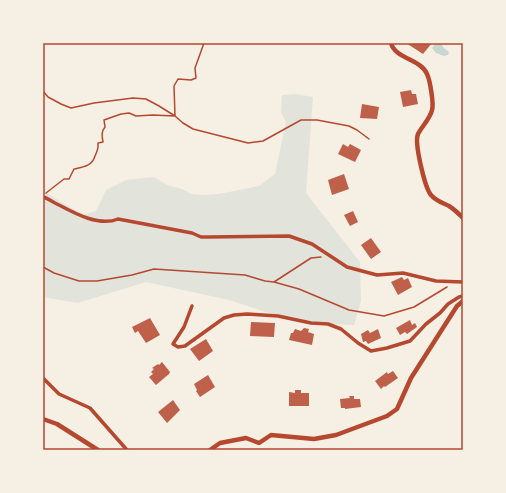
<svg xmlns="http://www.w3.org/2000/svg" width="506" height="493" viewBox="0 0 506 493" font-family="Figtree,sans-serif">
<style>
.green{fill:#e2e4dc}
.water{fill:#c9d6d2}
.building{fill:#bf614a}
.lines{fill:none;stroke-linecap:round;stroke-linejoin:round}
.path{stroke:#b5482f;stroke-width:1.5}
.minor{stroke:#b5482f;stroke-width:3.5}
.tertiary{stroke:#b5482f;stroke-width:4.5}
.neatline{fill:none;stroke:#b5482f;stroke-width:1.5}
</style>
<rect width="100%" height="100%" fill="#f6efe4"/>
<path class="green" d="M296 94 313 97 306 193 360 262 361 301 354 325 311 323 278 316 229 300 146 282 78 303 43 297V191L83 215 96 211 106 190 126 180 154 177 167 185 182 189 191 194 205 195 219 194 259 186 275 174 286 122 281 112 282 95Z"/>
<path class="water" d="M436 43 441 44 444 48 449 52 448 55 444 56 436 53 432 48Z"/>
<path class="building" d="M406 43H432L423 54Z
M411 90 412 94H416L418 104 403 107 400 92Z
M362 104 379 107 377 119 360 118Z
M343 144 348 147 350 144 361 150 355 162 338 154Z
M344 174 349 189 332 195 328 180Z
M353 211 358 222 350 226 344 215Z
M371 238 381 252 371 259 361 245Z
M402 277 404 280 408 278 412 287 398 295 391 282Z
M150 318 160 335 146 343 138 331 135 333 132 327Z
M410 320 412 325 415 323 417 327 407 334 405 332 400 335 396 328Z
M251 322 275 323 274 337 250 336Z
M304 328 309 329 308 332 314 334 312 345 289 340 291 333H293L295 329 301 331Z
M378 329 381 338 368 344 366 341 363 342 361 334 368 330 370 333Z
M206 339 213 351 199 361 190 349Z
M162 362 170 372 169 374 156 385 155 384 149 377 153 374 151 372 154 369 152 368 158 364 159 365Z
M393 371 398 378 385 387 384 386 381 389 375 381 387 372 388 374Z
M208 375 215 387 200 397 196 391 197 390 194 384Z
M295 390H301V393H309V406H289V392L295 393Z
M349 396H354V399H360L361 407 345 409V408H341L340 399 350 398Z
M173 400 180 410 167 423 158 412Z"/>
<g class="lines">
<path class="path" d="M43 91 48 97 61 104 71 108 94 103 133 98 146 99 159 106 175 116 183 123 193 129 248 143 263 141 301 120H317L349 126 357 130 369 139
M175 116 174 86 178 79 191 80 196 78 195 68 204 43
M46 193 64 179H69L74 169C84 167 92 166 95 156 97 151 99 149 98 143L103 142C102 136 101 132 105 127L104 120 121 114 129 113 136 116 153 115 175 116
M43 267 54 273 79 281H97L132 275 154 269 245 275 265 281 274 282 299 289 349 310 384 316 414 307 447 287
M274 282 311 258 321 257"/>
<path class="minor" d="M43 197C48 198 52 202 57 204 74 213 99 227 118 219L192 233 201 237H209L289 236 312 244 347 267 377 275 403 273 436 281 463 282
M192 306 184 327 173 344 178 347 185 346 224 318 234 315 247 314 278 316 311 323 328 324 341 329 358 343 371 351 387 348 410 341 426 324 440 313 448 304 459 297 463 296
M43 378 59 394 90 408 127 450"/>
<path class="tertiary" d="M391 43C395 59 421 59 427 74 430 80 434 104 432 110 430 119 422 126 418 134 414 143 425 188 431 195 436 201 443 203 449 206 454 209 459 214 463 218
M43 419 57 424 98 450
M210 450 220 443 246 438 259 443 271 435 314 439 336 435 387 416 397 409 411 378 457 306 463 301"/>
</g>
<rect width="506" height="493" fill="none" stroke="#f6efe4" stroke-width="88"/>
<rect x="44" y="44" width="418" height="405" class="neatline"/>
</svg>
